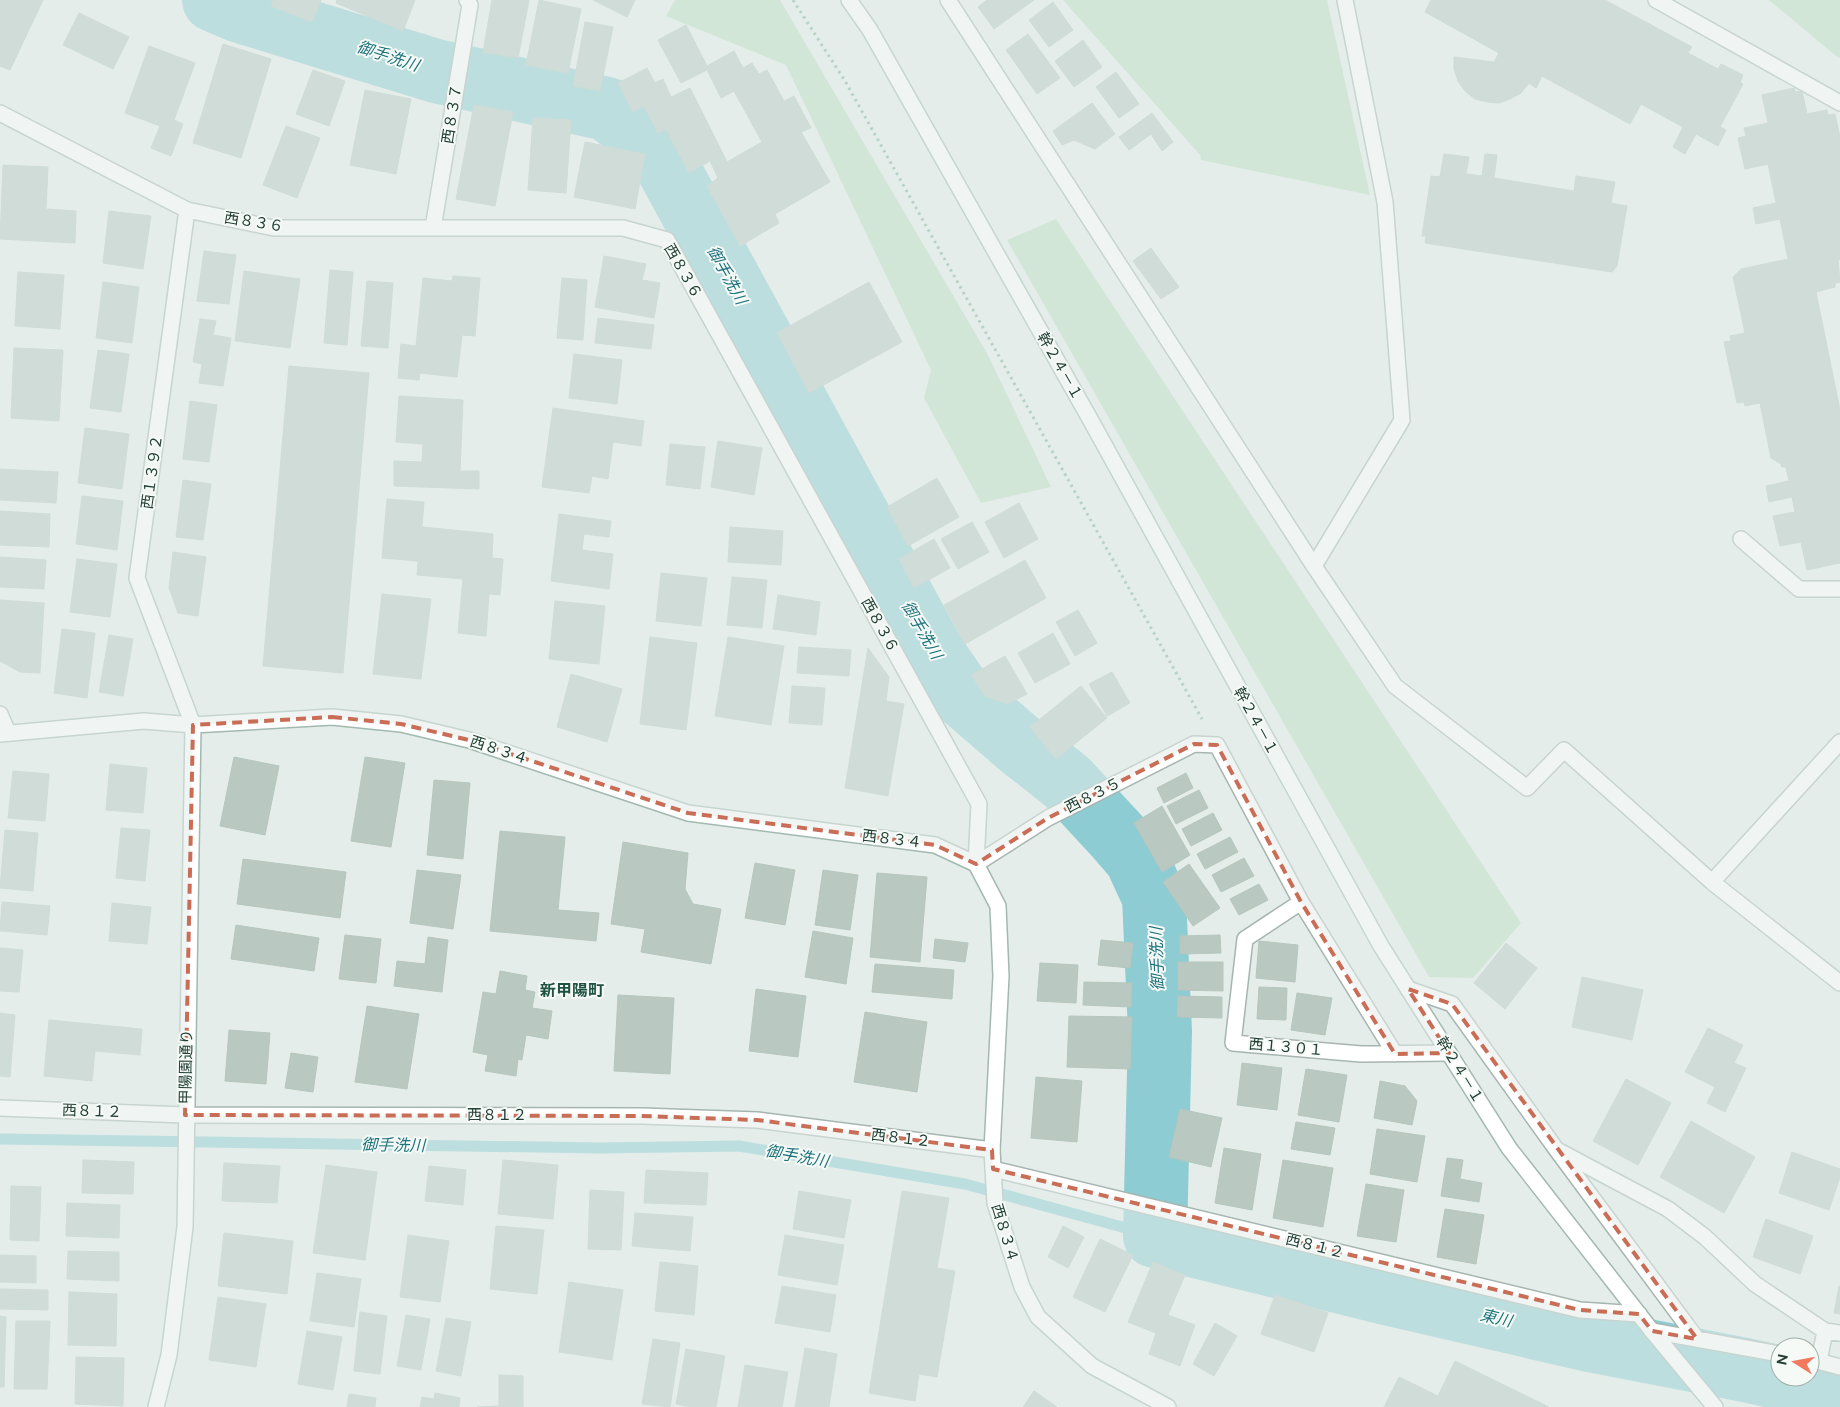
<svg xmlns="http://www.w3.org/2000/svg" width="1840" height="1407" viewBox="0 0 1840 1407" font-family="Figtree,'Noto Sans JP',sans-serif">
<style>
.green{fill:#bddec4}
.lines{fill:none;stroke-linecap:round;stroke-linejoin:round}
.stream{stroke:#8cccd2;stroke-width:11}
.river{stroke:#8cccd2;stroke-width:64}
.building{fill:#b9c8c1;stroke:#b6c7bf}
.lane-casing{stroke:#a6b5b0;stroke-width:18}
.street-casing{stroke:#a6b5b0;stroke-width:18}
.secondary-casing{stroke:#a2b9b0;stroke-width:18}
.path{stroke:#84b1a0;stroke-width:3;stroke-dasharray:2.5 4;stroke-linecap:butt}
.lane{stroke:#fff;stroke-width:15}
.street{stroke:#fff;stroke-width:15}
.secondary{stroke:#fff;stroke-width:15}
.marked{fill:none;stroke:#c96d56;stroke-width:4;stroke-dasharray:10 6;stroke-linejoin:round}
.labels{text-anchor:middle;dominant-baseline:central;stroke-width:4;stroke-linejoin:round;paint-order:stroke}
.street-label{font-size:15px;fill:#233f36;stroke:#f5faf7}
.water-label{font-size:16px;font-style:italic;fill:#1d727c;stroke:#f5faf7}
.neighbourhood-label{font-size:16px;font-weight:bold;fill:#1f5242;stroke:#f5faf7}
</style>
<rect width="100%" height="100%" fill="#e4ede9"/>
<path class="green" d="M675 0H780L988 355 1051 487 981 503 924 398 931 370 786 65 666 16Z
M1063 0H1327L1370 195 1201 160 1200 155Z
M1769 0H1840V58L1835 55Z
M1056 219 1521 923 1473 978 1429 977 1007 240Z"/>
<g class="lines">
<path class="stream" d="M0 1139 600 1148 739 1146 965 1184 1155 1236"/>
<path class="river" d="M214 0 240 11 436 71 607 109 656 146 933 653 961 694 1020 745 1067 782 1117 836 1136 858 1154 897 1160 1032 1155 1236 1390 1294 1590 1340 1745 1370 1840 1391"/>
</g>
<path class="building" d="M0 0H43L10 70 0 66Z
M273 0H321L312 22 271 6Z
M337 0H415L403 31 336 3Z
M492 0H529L518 58 483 52Z
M539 0 581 9 568 73 526 65Z
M593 0H635L627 17Z
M987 0H1034L994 29 978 7Z
M1431 0H1605L1692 47 1688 53 1718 69 1721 64 1743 75 1740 82 1743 84 1720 127 1726 130 1718 146 1696 134 1685 154 1673 147 1683 127 1641 104 1630 124 1542 76 1536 88 1529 83 1521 93 1510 99 1499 103 1487 102 1475 99 1465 91 1458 81 1454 69V57L1494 62 1499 53 1425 12Z
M1053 2 1073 30 1049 47 1029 20Z
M79 13 129 37 113 69 63 45Z
M585 22 613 27 600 91 573 86Z
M686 25 707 66 734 51 743 68 752 63 759 74 767 70 784 101 794 96 811 128 801 132 830 182 775 214 779 223 740 246 707 186 718 178 710 161 689 173 666 129 658 133 644 106 633 112 618 83 647 68 655 83 663 79 671 97 690 88 727 162 762 142 734 91 721 98 707 70 681 83 658 40Z
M1028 34 1060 78 1037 94 1006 50Z
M1083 40 1102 67 1074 87 1055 61Z
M223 44 271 59 241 158 193 143Z
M149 46 195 63 174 120 183 124 171 156 151 148 160 126 125 113Z
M313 70 345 81 329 126 296 114Z
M1116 72 1139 104 1119 118 1096 87Z
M1794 88 1795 92 1802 91 1807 114 1827 110 1828 115 1835 114 1840 137V259L1838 260 1840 282 1835 283V287L1816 292 1840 410V563L1807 570 1801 542 1780 546 1773 516 1795 512 1792 497 1769 502 1766 486 1789 481 1786 467H1782L1781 464 1771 458 1760 403 1745 406 1744 402 1737 403 1724 342 1731 341 1730 336 1745 333 1733 277 1741 269 1788 259 1780 219 1756 224 1753 208 1776 203 1768 164 1745 169 1738 138 1746 136 1744 128 1768 123 1762 95Z
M365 90 411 99 396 174 350 165Z
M1092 103 1115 134 1095 149 1074 140 1062 145 1053 131Z
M474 105 513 112 495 206 456 199Z
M1152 113 1173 142 1162 151 1151 134 1129 150 1119 137Z
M533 118 571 120 566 193 528 190Z
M286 126 320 138 297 198 263 185Z
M585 142 645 154 635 209 574 197Z
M1444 154 1469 157 1466 174 1482 176 1485 154 1497 155 1494 178 1574 191 1576 176 1615 182 1611 203 1627 206 1617 266 1612 272 1425 243 1426 236H1422L1431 176 1440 177Z
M3 165 48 167 46 209 76 211 75 243 0 239Z
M109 211 151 216 143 269 103 263Z
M1151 248 1179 287 1161 299 1133 261Z
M204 251 236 255 229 304 197 301Z
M604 256 646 264 642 280 660 283 654 318 595 307Z
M330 270 353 272 347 345 324 343Z
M244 271 300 279 290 348 235 341Z
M18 272 64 275 60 329 15 326Z
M453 276 480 278 475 336 462 335 457 377 420 373 419 380 398 378 401 344 416 346 423 278 452 281Z
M562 278 587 280 583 340 557 338Z
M367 281 393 283 388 348 361 346Z
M103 282 139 287 132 343 96 338Z
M869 282 902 342 809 393 777 333Z
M598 318 654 325 651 349 595 343Z
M200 319 216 321 213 335 231 338 223 386 199 383 202 364 193 362Z
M14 348 63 350 59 421 11 418Z
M98 350 129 354 121 412 90 408Z
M574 354 622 360 617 404 569 398Z
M289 366 369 373 343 673 263 666Z
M399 396 463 400 460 471H479V489L394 486V461L422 462 423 444 396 442Z
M190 401 217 405 209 462 183 459Z
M553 408 644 421 641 446 613 442 608 479 592 476 589 493 542 487Z
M85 428 129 434 122 489 78 483Z
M718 441 762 448 754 495 711 487Z
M670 444 705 447 700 489 666 485Z
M0 469 58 472 56 503 0 500Z
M937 478 959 517 908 546 887 507Z
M183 480 211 484 203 540 176 537Z
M82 496 123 501 117 550 76 544Z
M387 499 424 502 422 527 493 534 492 558 503 559 500 595 489 594 486 636 458 633 463 579 417 575 418 561 382 558Z
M1019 503 1038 539 1004 558 985 522Z
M0 511 50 514 49 547 0 545Z
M559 514 611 521 609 537 584 534 582 550 613 554 609 589 551 581Z
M972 522 989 552 958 569 941 539Z
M730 527 783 531 781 565 728 562Z
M934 539 950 568 914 588 899 559Z
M173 552 206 557 198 616 178 613 169 588Z
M0 557 46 560 44 589 0 587Z
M77 559 117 564 110 617 70 612Z
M1025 560 1046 598 965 644 944 605Z
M661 573 707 578 701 626 656 621Z
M732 577 767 580 762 628 727 625Z
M382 594 431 599 421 679 373 674Z
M778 595 820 602 816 635 773 629Z
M0 600 44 603 40 673 20 672 0 661Z
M555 601 605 606 599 664 549 659Z
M1078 610 1097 643 1075 656 1056 622Z
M62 629 95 633 87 698 54 693Z
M1053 633 1070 664 1035 683 1018 653Z
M109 635 133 639 123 696 99 692Z
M650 637 697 643 686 730 640 724Z
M728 637 784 646 771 725 715 716Z
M799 647 851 650 849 676 797 673Z
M868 648 889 677 886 701 904 704 888 796 845 788Z
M1005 656 1027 694 1007 704 985 696 971 675Z
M1112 672 1130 703 1107 716 1089 684Z
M571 674 622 689 607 742 557 727Z
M792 686 825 688 822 725 789 723Z
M1081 686 1107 718 1056 759 1030 727Z
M234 757 279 766 265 835 220 826Z
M365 757 405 763 391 847 351 841Z
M110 764 147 768 143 813 106 810Z
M13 771 49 774 45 821 8 818Z
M1186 773 1193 788 1164 803 1157 788Z
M434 780 470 783 463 859 427 855Z
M1199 790 1208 808 1176 824 1167 806Z
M1162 806 1190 855 1162 872 1134 823Z
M1213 813 1222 830 1191 846 1182 829Z
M121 828 150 830 145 881 116 878Z
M5 830 38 833 33 891 0 888Z
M500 831 565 837 558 910 599 913 596 941 490 931Z
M1230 837 1238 852 1205 869 1197 854Z
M623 842 688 853 685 889 693 904 721 909 711 964 641 952 645 929 611 924Z
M1244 858 1254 876 1221 892 1212 875Z
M243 859 346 872 340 918 237 904Z
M755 863 795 870 785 925 745 918Z
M1189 864 1220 908 1193 926 1163 882Z
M417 870 461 875 453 929 410 923Z
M823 870 858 875 850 930 815 925Z
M877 873 927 877 920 962 870 957Z
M1259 884 1268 900 1239 915 1230 899Z
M2 902 50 906 47 935 0 931Z
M112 903 151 907 147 944 109 941Z
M236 925 319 938 314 971 231 959Z
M813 931 853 938 846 984 805 977Z
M345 935 381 939 376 983 339 979Z
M1220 935 1221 953 1180 954V936Z
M428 937 448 940 442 992 394 986 397 961 425 964Z
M935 939 968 943 965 962 933 958Z
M1101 940 1133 943 1130 968 1098 965Z
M1259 941 1298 945 1295 982 1256 978Z
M1506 943 1537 968 1505 1009 1474 983Z
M0 948 23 950 19 992 0 991Z
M1178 962H1223V991L1178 990Z
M1040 963 1078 965 1076 1003 1037 1001Z
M875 964 954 970 952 999 872 992Z
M500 971 527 976 525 990 535 992 532 1008 552 1011 548 1039 526 1035 522 1060 518 1059 516 1076 485 1071 488 1055 473 1052 483 992 496 994Z
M1582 977 1643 990 1632 1040 1572 1027Z
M1084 982 1132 983 1131 1007 1083 1005Z
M1259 987 1287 988 1286 1020 1257 1019Z
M756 989 806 996 798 1057 749 1051Z
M1297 993 1332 998 1325 1035 1291 1030Z
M618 995 674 998 670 1074 614 1071Z
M1178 996 1222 997V1018L1177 1017Z
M367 1006 419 1014 407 1089 355 1082Z
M865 1012 927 1022 917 1092 854 1082Z
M0 1013 15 1015 10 1077 0 1076Z
M1069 1016 1132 1017 1130 1069 1067 1067Z
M49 1020 142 1029 140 1055 95 1051 92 1081 44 1076Z
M1708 1028 1743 1045 1734 1063 1746 1068 1725 1112 1707 1103 1715 1087 1685 1072Z
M229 1030 270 1033 266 1084 225 1081Z
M291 1053 318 1057 313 1092 285 1088Z
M1242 1063 1282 1068 1277 1110 1237 1105Z
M1306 1069 1347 1075 1339 1122 1298 1115Z
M1036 1077 1082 1081 1077 1142 1031 1138Z
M1626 1079 1671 1103 1638 1165 1593 1141Z
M1380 1081 1405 1086 1417 1101 1412 1125 1374 1118Z
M1180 1109 1222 1118 1211 1167 1169 1157Z
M1691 1121 1755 1157 1724 1213 1660 1177Z
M1296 1122 1335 1128 1330 1155 1291 1149Z
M1377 1129 1425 1136 1417 1182 1370 1174Z
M1224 1148 1261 1154 1252 1210 1215 1203Z
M1792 1152 1840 1169V1177L1829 1210 1779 1193Z
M1447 1158 1463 1160 1460 1179 1482 1183 1479 1202 1441 1196Z
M83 1160 134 1162 133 1194 82 1193Z
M503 1160 558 1165 553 1219 498 1214Z
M1283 1160 1333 1168 1323 1227 1273 1218Z
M224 1163 280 1166 277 1203 222 1201Z
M326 1165 377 1172 365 1260 313 1253Z
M429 1166 466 1170 463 1205 425 1201Z
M646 1170 708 1173 706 1205 644 1203Z
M1366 1184 1404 1190 1396 1242 1357 1236Z
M11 1186 41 1187 39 1241 10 1240Z
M590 1190 624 1192 621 1250 588 1249Z
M799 1191 851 1200 844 1238 793 1229Z
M902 1191 949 1198 937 1268 955 1271 937 1377 919 1374 915 1401 869 1393Z
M67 1203 120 1205 119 1238 66 1236Z
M1445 1209 1484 1215 1476 1264 1437 1257Z
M635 1213 693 1217 690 1251 632 1246Z
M1766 1219 1813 1236 1800 1274 1753 1257Z
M496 1226 544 1230 537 1294 490 1289Z
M1063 1226 1084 1237 1068 1268 1048 1257Z
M224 1233 293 1241 287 1294 218 1286Z
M408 1235 449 1241 440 1302 400 1297Z
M785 1235 844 1245 837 1285 778 1275Z
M1100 1239 1133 1255 1105 1312 1073 1297Z
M68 1251 119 1252V1281L67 1279Z
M0 1255 36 1256V1283L0 1282Z
M660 1262 698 1266 694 1315 655 1311Z
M1153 1262 1185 1275 1168 1315 1195 1325 1180 1366 1149 1354 1156 1333 1128 1322Z
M317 1273 361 1279 354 1327 310 1321Z
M569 1282 623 1290 612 1360 559 1352Z
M782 1286 836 1295 830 1332 775 1323Z
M1839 1286H1840V1314L1834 1313Z
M0 1289 48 1290V1310L0 1309Z
M69 1292 117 1294 116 1346 68 1345Z
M1275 1295 1328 1313 1314 1352 1261 1334Z
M218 1297 266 1304 256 1367 209 1360Z
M360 1312 387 1316 380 1374 354 1371Z
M406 1315 430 1319 421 1370 397 1366Z
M0 1316 6 1317 4 1387H0Z
M446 1318 471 1322 461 1376 436 1371Z
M16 1321H50L47 1389H14Z
M1215 1323 1237 1336 1214 1376 1193 1364Z
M307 1331 342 1337 333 1390 298 1384Z
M653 1339 680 1343 670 1407 642 1404Z
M805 1348 837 1354 829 1407H795Z
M686 1349 725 1356 716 1407H690L676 1404Z
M76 1357 124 1358 123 1406 75 1404Z
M1455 1361 1549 1407H1384L1399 1377 1438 1396Z
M745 1365 788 1372 782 1407H738Z
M499 1375 523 1376V1407H477L499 1406Z
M1034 1391 1057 1407H1023Z
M435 1393 460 1398 459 1407H420L422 1397 434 1399Z
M349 1394 376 1398 375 1407H347Z"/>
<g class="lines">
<defs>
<path id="lane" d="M1656 0 1840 103
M1741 539 1799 589H1840"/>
<path id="street" d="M948 0 1314 566 1395 686 1527 788 1564 750 1712 882 1840 983
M0 113 187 210 274 228H623L667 240 979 804 976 864
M187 210 137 578 193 725
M433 228 470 5 467 0
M1314 566 1402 420 1385 202 1345 0
M0 714 8 733
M976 864 1048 818 1194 744 1217 745 1301 902 1395 1054
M1712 882 1840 742
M1301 902 1245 939 1233 1043 1361 1054 1449 1053
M1408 989 1452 1004 1556 1149 1697 1339
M0 1108 185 1115 642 1116 757 1120 992 1150
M1559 1151 1668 1209 1705 1237 1755 1284 1825 1331 1840 1333
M993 1169 1580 1310 1639 1314
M1652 1331 1780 1354
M1810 1359 1840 1367
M1819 1361 1825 1331"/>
<path id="secondary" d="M849 0 870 30 1090 419 1381 946 1509 1148 1652 1331 1715 1407
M0 734 144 721 193 725 332 717 401 724 469 740 688 813 935 845 976 864 998 906 1001 976 992 1150 995 1203 1022 1287 1038 1317 1092 1366 1168 1407
M156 1407 169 1355 185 1227 193 725"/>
</defs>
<use href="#lane" class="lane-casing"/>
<use href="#street" class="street-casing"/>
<use href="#secondary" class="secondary-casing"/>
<path class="path" d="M793 0 845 81 1202 719"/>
<use href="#lane" class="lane"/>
<use href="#street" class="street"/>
<use href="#secondary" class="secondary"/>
</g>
<path d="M0 0H1840V1407H0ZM332 717 401 724 469 740 688 813 935 845 976 864 1048 818 1194 744 1217 745 1301 902 1395 1054 1449 1053 1408 989 1452 1004 1697 1339 1652 1331 1639 1314 1580 1310 993 1169 992 1150 757 1120 642 1116 185 1115 193 725Z" fill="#e4ede9" fill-opacity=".55" fill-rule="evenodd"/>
<path class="marked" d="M332 717 401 724 469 740 688 813 935 845 976 864 1048 818 1194 744 1217 745 1301 902 1395 1054 1449 1053 1408 989 1452 1004 1697 1339 1652 1331 1639 1314 1580 1310 993 1169 992 1150 757 1120 642 1116 185 1115 193 725Z"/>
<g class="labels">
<g class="street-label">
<text transform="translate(452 114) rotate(-81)">西８３７</text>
<text transform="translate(254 222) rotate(9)">西８３６</text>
<text transform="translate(683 271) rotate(60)">西８３６</text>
<text transform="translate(1060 366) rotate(60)">幹２４－１</text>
<text transform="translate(152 472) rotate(-82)">西１３９２</text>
<text transform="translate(880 625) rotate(61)">西８３６</text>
<text transform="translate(1256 721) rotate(61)">幹２４－１</text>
<text transform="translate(499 750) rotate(18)">西８３４</text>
<text transform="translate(1093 795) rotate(-27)">西８３５</text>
<text transform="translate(892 839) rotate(7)">西８３４</text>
<text transform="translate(1286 1047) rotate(5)">西１３０１</text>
<text transform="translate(186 1067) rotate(-89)">甲陽園通り</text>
<text transform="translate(1460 1070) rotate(58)">幹２４－１</text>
<text transform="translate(92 1111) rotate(2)">西８１２</text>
<text x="497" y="1115">西８１２</text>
<text transform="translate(901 1138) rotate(7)">西８１２</text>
<text transform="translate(1005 1233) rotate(73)">西８３４</text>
<text transform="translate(1315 1246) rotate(14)">西８１２</text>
</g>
<g class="water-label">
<text transform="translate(388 56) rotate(18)">御手洗川</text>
<text transform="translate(727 275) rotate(61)">御手洗川</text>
<text transform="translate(922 630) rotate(60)">御手洗川</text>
<text transform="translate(1157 959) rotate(-92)">御手洗川</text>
<text transform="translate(393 1145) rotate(1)">御手洗川</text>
<text transform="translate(797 1156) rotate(10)">御手洗川</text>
<text transform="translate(1496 1318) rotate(13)">東川</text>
</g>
<g class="neighbourhood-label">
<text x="572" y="990">新甲陽町</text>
</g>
</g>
<g transform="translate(1795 1362) rotate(281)"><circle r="24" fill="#f5faf7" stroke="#a1afaa"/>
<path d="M0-4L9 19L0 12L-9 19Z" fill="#f2785e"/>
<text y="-8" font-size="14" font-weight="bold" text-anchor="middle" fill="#233f36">N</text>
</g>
</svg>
